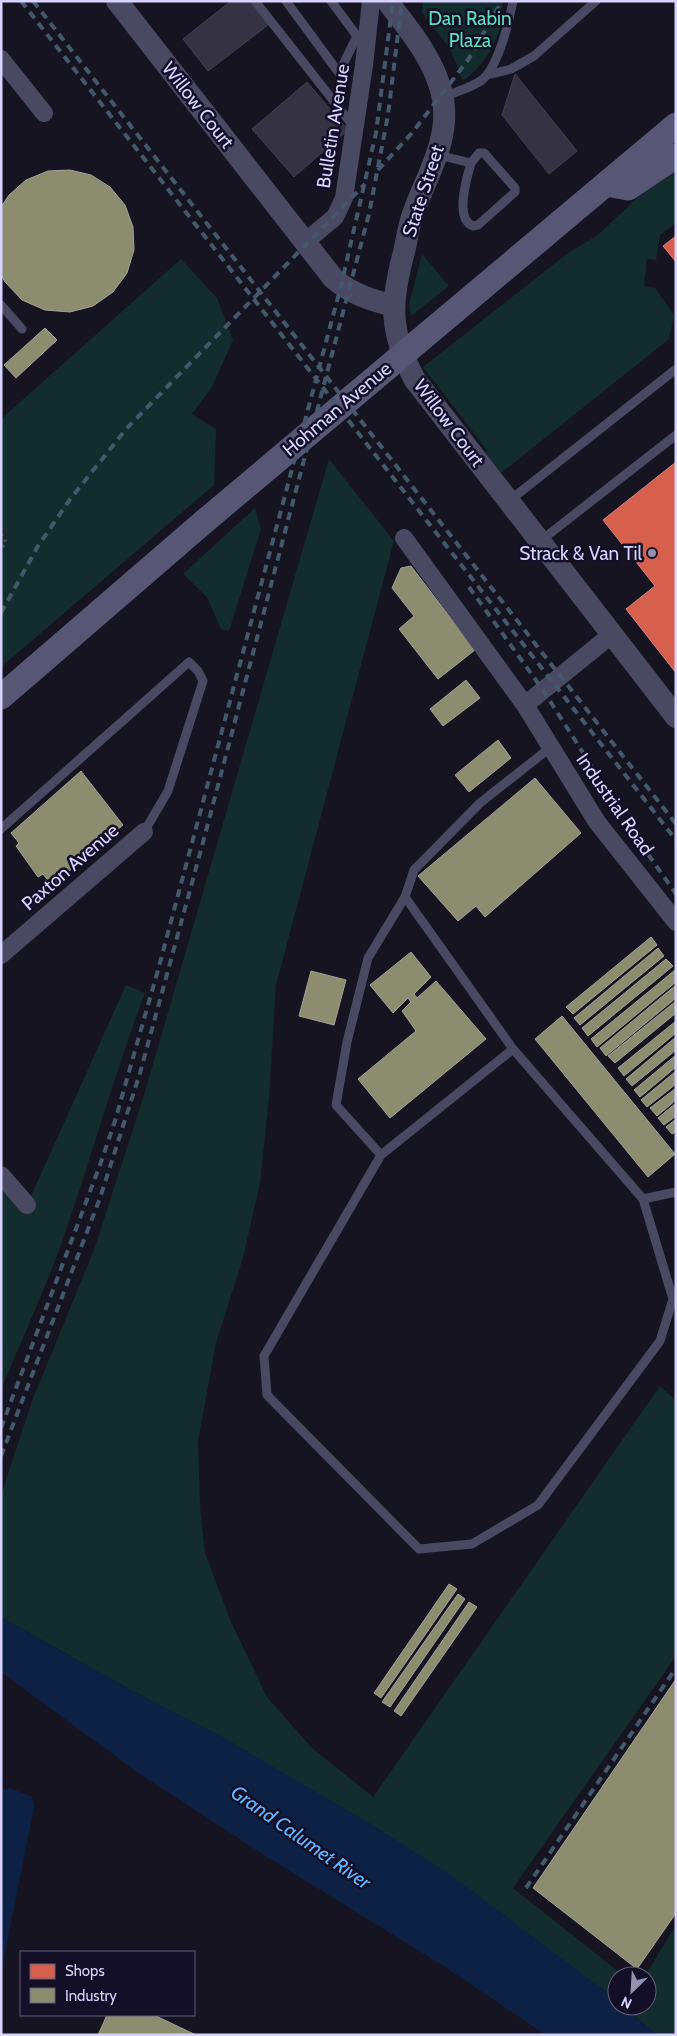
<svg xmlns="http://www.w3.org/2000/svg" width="677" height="2036" viewBox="0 0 677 2036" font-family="Cabin,sans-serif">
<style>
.green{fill:#132c2d}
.water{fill:#0d2144}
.shops{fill:#d6604d;stroke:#d78382}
.industry{fill:#8c8c6e;stroke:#a3a29a}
.building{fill:#343243;stroke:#433f54}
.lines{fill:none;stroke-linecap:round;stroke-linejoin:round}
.path{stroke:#44505f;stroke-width:3;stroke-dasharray:2.5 4;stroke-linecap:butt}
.service{stroke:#4a4962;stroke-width:9}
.minor{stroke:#4a4962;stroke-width:18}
.tertiary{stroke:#4a4962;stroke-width:22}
.secondary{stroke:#575674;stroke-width:25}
.rail{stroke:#43596b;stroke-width:4;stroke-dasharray:8 6;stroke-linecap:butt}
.poi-dot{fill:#9591b1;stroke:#130f26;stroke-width:2}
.labels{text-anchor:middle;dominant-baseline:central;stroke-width:5;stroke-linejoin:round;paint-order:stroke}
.park-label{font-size:19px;fill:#5fe0c0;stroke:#130f26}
.street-label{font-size:19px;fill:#d9d4ff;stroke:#130f26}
.poi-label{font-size:19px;fill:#d9d4ff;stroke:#130f26;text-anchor:end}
.water-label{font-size:20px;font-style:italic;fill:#62b6ff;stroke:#130f26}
</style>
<rect width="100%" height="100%" fill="#161421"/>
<path class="green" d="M423 1H503C502 9 503 18 501 25 495 47 481 68 463 81L450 49 422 13Z
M676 161V223L660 235 656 260 647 259 644 286 655 288 674 315 669 339 501 473 485 452 487 450 423 367 568 253 598 235Z
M422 254 449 286 411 316 409 304Z
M181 259 217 298 233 340 212 387 192 414 216 429 214 485 1 667V419Z
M329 459 394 541 276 985 269 1098 260 1183 243 1258 216 1343 198 1441 200 1507 205 1553 231 1622 267 1697 312 1748 373 1797 660 1386 676 1401V1656L513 1888 624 1976H617V2001L600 1987 231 1742 129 1689 1 1617V1495L32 1401 94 1250 144 1095Z
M255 508 261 529 229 631 221 629 207 597 183 574Z
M126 985 145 993C114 1075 91 1159 62 1242 44 1292 21 1341 1 1390V1174L27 1205Z
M676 1925V2035H657L623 2006H647V1976H645Z"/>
<path class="water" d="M1 1617 129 1689 231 1742 371 1824 454 1877 600 1987 617 2001V2006H623L657 2035H546L445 1967 264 1855 141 1775 1 1672Z
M10 1788 32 1797 34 1807 1 1973V1790Z"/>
<path class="shops" d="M676 236V262L663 246Z
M676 462V673L626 609 655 586 603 520Z"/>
<path class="industry" d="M70 170 91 175 110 187 125 205 133 227 134 250 127 273 113 292 93 306 70 312 45 310 22 300 5 282 1 275V207L9 195 26 180 48 171Z
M45 328 57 340 16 378 4 365Z
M411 566 475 650 438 679 399 629 414 616 392 588 401 568Z
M466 680 480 698 443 726 430 709Z
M498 740 511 758 469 792 455 775Z
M81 771 123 825 52 886 43 874 38 877 16 846 19 843 11 833Z
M535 778 581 833 485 917 476 906 458 921 418 876Z
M651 937 657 945 573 1014 566 1007Z
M658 948 664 956 580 1025 574 1018Z
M411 952 431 977 414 994 417 998 436 981 486 1039 390 1118 358 1079 416 1031 402 1011 411 1002 408 998 393 1013 370 985Z
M666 959 673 966 588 1036 582 1028Z
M675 970 676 982 597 1047 591 1039Z
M311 971 346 980 334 1025 299 1016Z
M676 985V998L606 1056 600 1048Z
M676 1001V1013L615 1063 608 1056Z
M562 1016 675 1154 648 1177 535 1039Z
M676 1021V1033L624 1076 618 1068Z
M676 1037V1050L632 1086 626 1079Z
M676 1055V1067L640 1097 634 1090Z
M676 1071V1084L647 1107 641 1100Z
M676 1088V1100L657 1116 650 1108Z
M676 1103V1116L664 1125 658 1118Z
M676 1119V1132L672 1134 666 1127Z
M449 1584 457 1589 381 1698 374 1693Z
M458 1594 465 1599 390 1707 382 1702Z
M469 1602 477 1607 401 1716 394 1711Z
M676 1679V1913L637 1969 533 1888Z
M107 2015H154L196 2035H98Z"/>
<path class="building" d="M231 1H250L268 25 208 71 183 39Z
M515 74 577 151 549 174 502 115Z
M307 82 348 130 294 177 252 129Z"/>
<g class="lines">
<path class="path" d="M1 534 6 542 1 550"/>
<path class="service" d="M255 1 354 127
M286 1 339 73 357 36 331 1
M487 75 511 69 534 56 596 1
M443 97C455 92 471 88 482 80 498 67 509 22 513 1
M438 155 471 163 479 153H484L515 188V192L478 225 473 226C454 219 467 177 471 163
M1 305 22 329
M509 501 676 369
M539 542 676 435
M551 747 480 803 414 870 405 897 513 1049 643 1199 676 1192
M1 829 189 662 198 671 203 681 168 791 144 832
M513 1049 381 1155 264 1356 267 1395 419 1549 472 1544 538 1505 660 1341 673 1299 643 1199
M381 1155 336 1105 347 1042 368 958 405 897"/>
<path class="minor" d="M1 59 44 113
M305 242 335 217 344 198 364 65 371 1
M404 538 525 705 597 822 676 922
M525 705 611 635
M1 955 144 832
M1 1175 27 1205"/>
<path class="tertiary" d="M117 1 333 278C351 294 371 300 394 306
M387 1C409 29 437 63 443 99 450 140 427 175 414 211 409 224 407 239 404 252 390 304 389 331 415 380L676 717"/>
<path class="secondary" d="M606 184 628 188 676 156
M1 697 206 520 676 125"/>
<path class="rail" d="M21 1 676 840
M33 1 676 824
M378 170 412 133 468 60 502 1
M469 587 543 690 645 850 676 894
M1 613 38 546 71 498 127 428 365 184
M1 1428 100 1165 115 1121 158 970 341 286 376 133 393 1
M1 1456 100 1198 140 1073 202 846 369 214 388 115 402 1
M526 1888 676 1668"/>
</g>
<circle class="poi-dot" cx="652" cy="553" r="5"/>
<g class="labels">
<g class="park-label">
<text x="470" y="18">Dan Rabin<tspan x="470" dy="22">Plaza</tspan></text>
</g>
<g class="street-label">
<text transform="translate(198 105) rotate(52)">Willow Court</text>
<text transform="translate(333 126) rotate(-81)">Bulletin Avenue</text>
<text transform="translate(423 191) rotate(-72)">State Street</text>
<text transform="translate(337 409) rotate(-40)">Hohman Avenue</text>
<text transform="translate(449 423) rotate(53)">Willow Court</text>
<text transform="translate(615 804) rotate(55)">Industrial Road</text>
<text transform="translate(70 867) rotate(-41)">Paxton Avenue</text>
</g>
<g class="poi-label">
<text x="642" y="553">Strack &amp; Van Til</text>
</g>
<g class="water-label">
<text transform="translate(301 1837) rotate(35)">Grand Calumet River</text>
</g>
</g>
<rect width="677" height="2036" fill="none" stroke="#d9d4ff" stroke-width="5"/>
<rect x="20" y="1951" width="175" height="65" fill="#130f26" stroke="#625e7d"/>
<rect x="30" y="1964" width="25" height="15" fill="#d6604d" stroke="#625e7d"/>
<text x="65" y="1976" font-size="15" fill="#d9d4ff">Shops</text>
<rect x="30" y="1988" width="25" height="15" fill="#8c8c6e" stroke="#625e7d"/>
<text x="65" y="2001" font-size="15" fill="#d9d4ff">Industry</text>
<g transform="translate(632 1991) rotate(205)"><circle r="24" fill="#130f26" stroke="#625e7d"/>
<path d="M0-4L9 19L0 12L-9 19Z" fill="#9591b1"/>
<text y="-8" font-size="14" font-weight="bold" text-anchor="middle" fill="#d9d4ff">N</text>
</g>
</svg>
